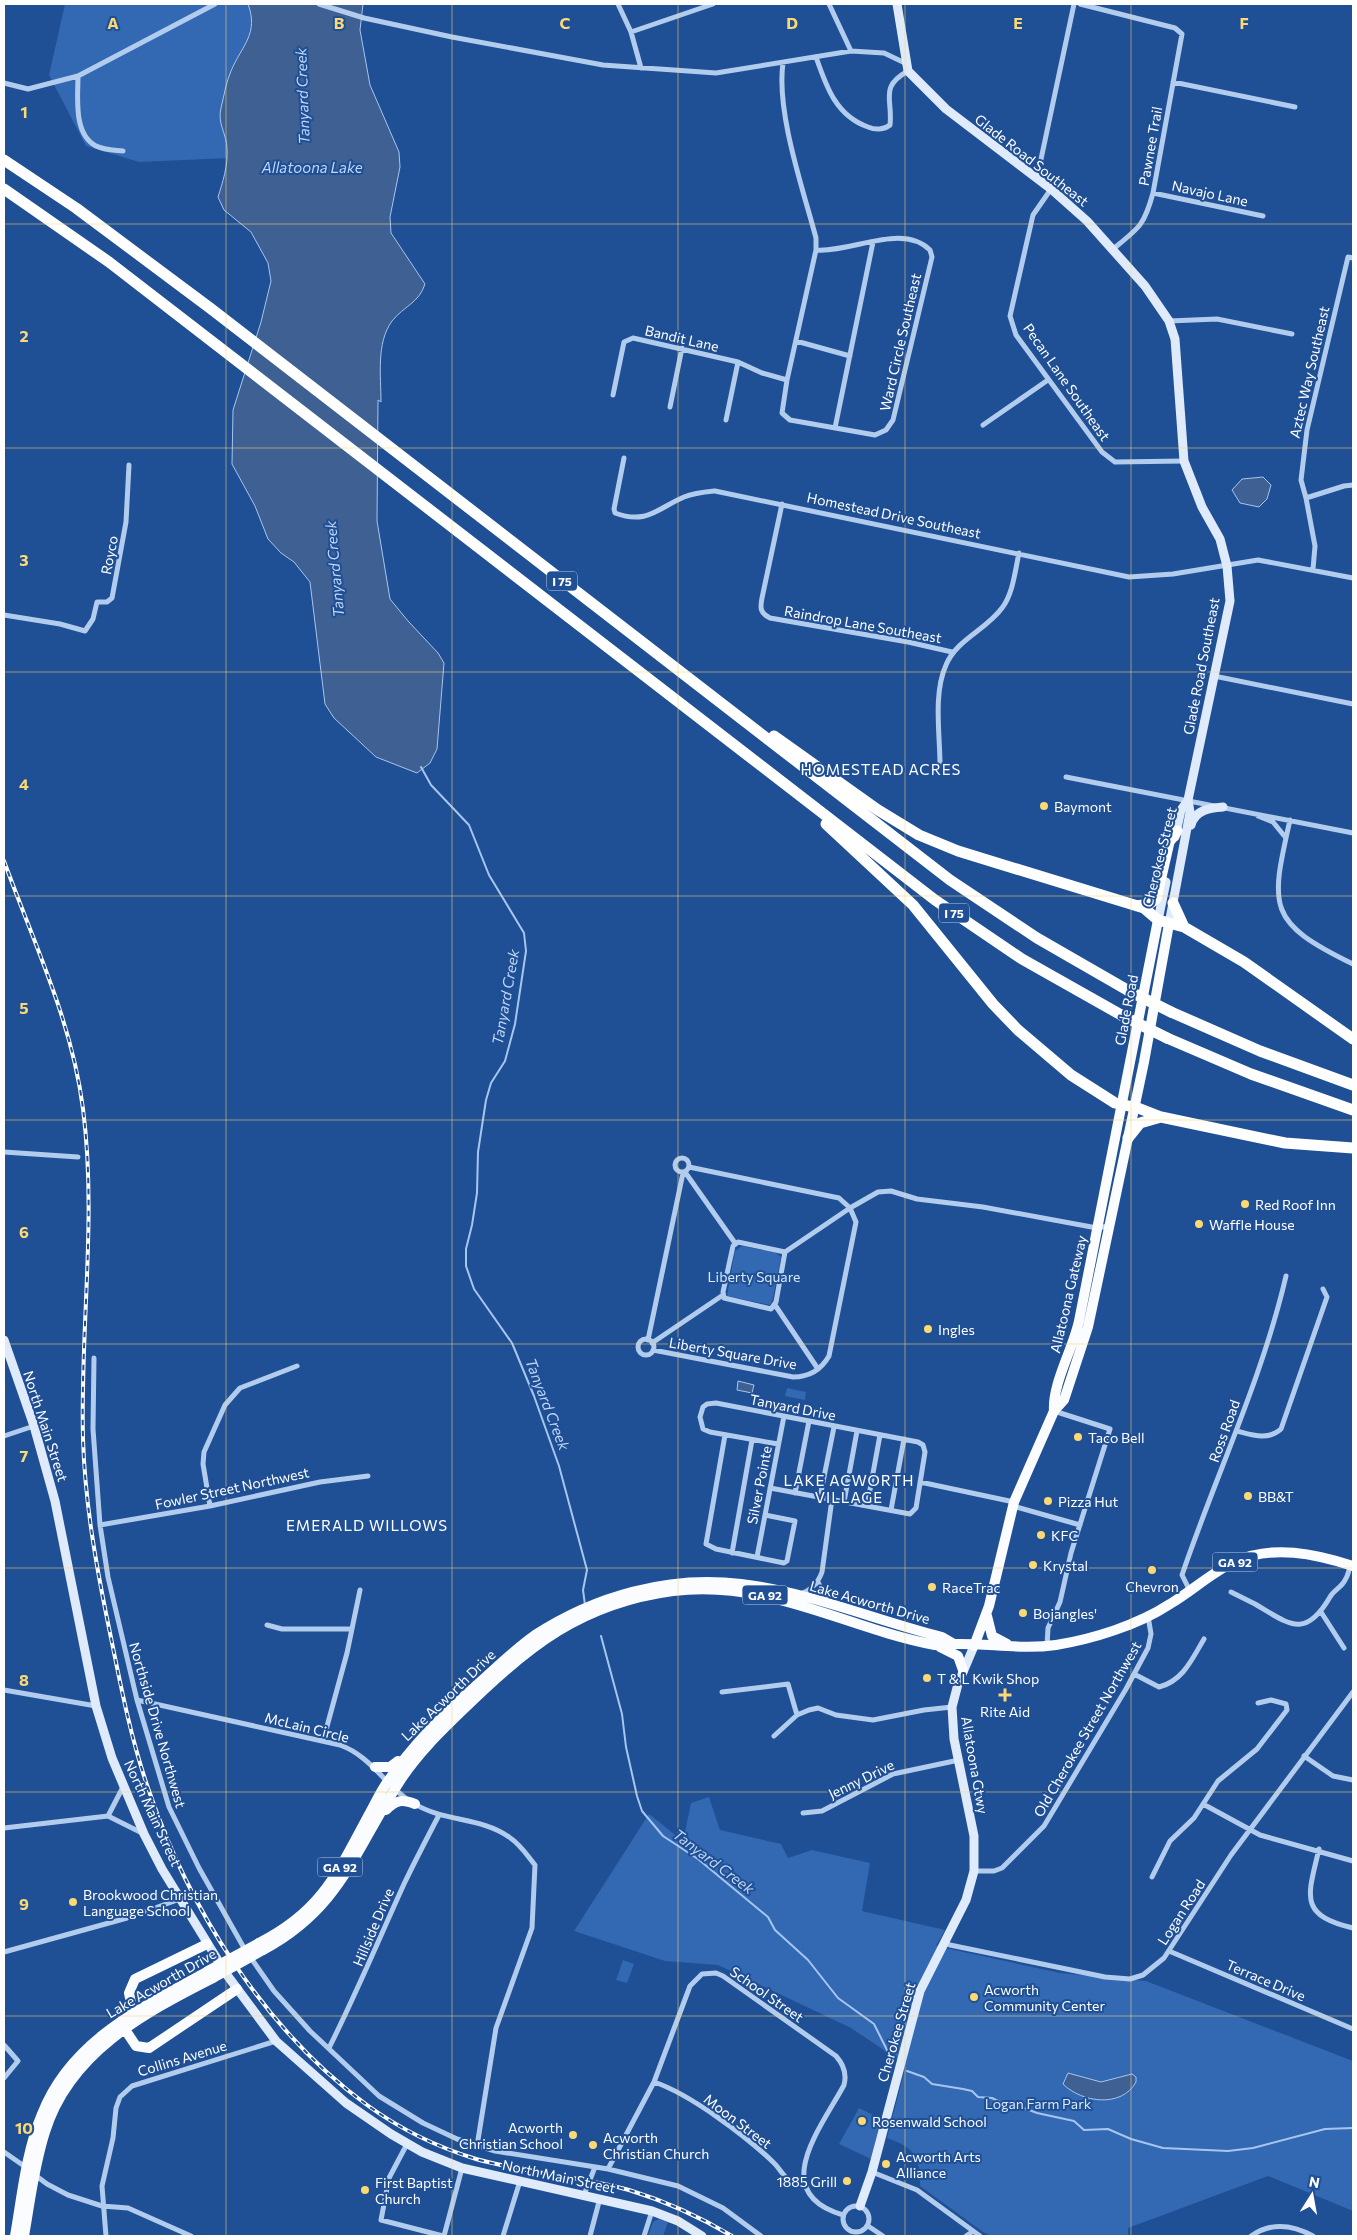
<svg xmlns="http://www.w3.org/2000/svg" width="1357" height="2240" viewBox="0 0 1357 2240" font-family="Commissioner,sans-serif">
<style>
.green{fill:#3368b2}
.water{fill:#3e6092;stroke:#a6c6f0}
.lines{fill:none;stroke-linecap:round;stroke-linejoin:round}
.stream{stroke:#a6c6f0;stroke-width:2}
.street{stroke:#b2ccee;stroke-width:5}
.secondary{stroke:#dfeafb;stroke-width:9}
.primary{stroke:#fafcff;stroke-width:10}
.highway{stroke:#fff;stroke-width:11}
.rail-casing{stroke:#fff;stroke-width:4}
.rail{stroke:#1f4f95;stroke-width:2;stroke-dasharray:5.5;stroke-linecap:butt}
.primary-bridge{stroke:#fafcff;stroke-width:10}
.highway-bridge{stroke:#fff;stroke-width:11}
.grid{fill:none;stroke:#fcd972;stroke-width:1;stroke-opacity:0.55}
.poi-dot{fill:#fcd972;stroke:#1f4f95;stroke-width:2}
.labels{text-anchor:middle;dominant-baseline:central;stroke-width:4;stroke-linejoin:round;paint-order:stroke}
.shield{fill:#1f4f95;stroke:#bccadf;stroke-width:1}
.shield-label{font-size:12px;font-weight:bold;fill:#fff}
.street-label{font-size:14px;fill:#fff;stroke:#1f4f95}
.poi-label{font-size:14px;fill:#fff;stroke:#1f4f95;text-anchor:start}
.park-label{font-size:14px;fill:#d8e7fa;stroke:#1f4f95}
.water-label{font-size:15px;font-style:italic;fill:#bfd6f5;stroke:#1f4f95}
.neighbourhood-label{font-size:15px;letter-spacing:1px;fill:#fff;stroke:#1f4f95}
.grid-label{font-size:16px;text-anchor:middle;font-weight:bold;fill:#fcd972;stroke:#1f4f95;stroke-width:4;stroke-linejoin:round;paint-order:stroke}
</style>
<rect width="100%" height="100%" fill="#1f4f95"/>
<path class="green" d="M65 4H254L259 18 230 158 139 162 86 146 49 75Z
M742 1246 776 1253 781 1257 772 1302 770 1305 727 1296 735 1251Z
M787 1388 806 1392 805 1400 785 1396Z
M709 1797 720 1830 781 1844 788 1858 812 1850 870 1863 862 1911 945 1930 936 1946 1060 1973 1146 1981 1353 2061V2211L1268 2176 1128 2228V2236H991L983 2232 920 2186C920 2156 915 2148 887 2138L906 2065 851 2028 718 1965 665 1961 574 1931 649 1814 683 1841 691 1803Z
M623 1960 634 1964 627 1983 616 1980Z
M859 2108 881 2119 871 2159 839 2144Z
M659 2219 668 2222 663 2236H648L653 2222Z"/>
<path class="water" d="M248 4H363L360 30 370 85 399 152 400 167 390 217 391 233 425 284C419 303 404 306 392 321 376 343 381 376 381 402L378 400 377 521 390 599 408 621 438 653 444 663 437 749 430 763 417 773 376 757 334 718 325 704 310 582 294 562 281 553 268 539 255 506 232 464 233 410 261 322 271 281 268 263 251 232 224 210 218 197C223 181 228 166 227 149 227 134 217 124 221 108 224 96 226 82 231 71 242 45 259 34 248 4Z
M1263 477 1271 485 1267 499 1259 507 1240 503 1232 490 1242 479Z
M738 1381 754 1385 752 1393 737 1390Z
M1068 2073 1101 2082 1132 2074 1136 2077V2082C1122 2108 1082 2103 1063 2084Z"/>
<g class="lines">
<path class="stream" d="M421 767 431 785 469 825 489 875 524 933 526 951 515 1024 505 1061 491 1083 486 1100 478 1152 477 1193 472 1225 466 1249V1266L474 1289 512 1343 534 1396 559 1466 587 1570 583 1590 585 1605
M601 1636 622 1714 626 1747 637 1796 642 1811 663 1836 698 1859 768 1917 775 1930 808 1960 838 1998 874 2024 891 2058
M907 2071 924 2077 932 2084 963 2089 972 2091 978 2097 992 2098 1002 2103 1019 2106 1037 2113 1074 2121 1084 2130 1108 2129 1131 2139 1163 2148 1228 2151 1253 2148 1325 2129 1353 2128"/>
<path class="street" d="M319 4 364 18 452 37 603 65 716 73 851 51 884 53 905 63
M618 4 631 32 641 68
M829 4 851 51
M1080 4 1175 28 1182 34 1153 193C1144 226 1139 228 1113 249
M631 32 713 4
M816 57C826 86 836 116 868 127 875 130 884 130 890 125 893 99 879 87 908 71
M783 63C776 112 803 189 816 238V250L787 380 782 413 790 420 875 435 886 430 893 420 932 257 930 250C902 222 852 253 816 250
M78 76C78 97 73 134 96 146 104 150 114 150 123 151
M1173 82 1295 107
M4 83 28 89 78 76 215 4
M1037 178 1074 4
M1051 189 1033 215 1010 316 1016 335 1102 452 1115 462 1184 461
M1153 193 1263 216
M1169 321 1217 319 1292 334
M796 341 850 356
M613 395 624 342 633 338 738 362 762 373 787 380
M670 407 682 348
M726 420 738 362
M983 425 1048 380
M835 428 873 242
M624 458 614 509 615 513C647 525 658 508 684 497 694 493 705 492 715 491L1129 577 1173 574 1258 560 1353 578
M1306 498 1301 480 1307 430 1348 257 1353 258
M782 504 762 598C760 608 760 613 770 618L908 642 952 652
M1313 569 1315 546 1306 498 1344 486 1353 485
M4 615 60 624 85 631 93 619 97 602H107L112 598 126 522 129 465
M1214 676 1353 704
M940 765C940 734 933 694 946 665 956 640 986 630 1002 608 1013 594 1015 571 1019 553
M1066 777 1353 833
M1258 816 1273 822 1286 838
M1290 820C1270 908 1267 922 1353 964
M4 1152 78 1157
M675 1165a7 7 0 1 1 14 0a7 7 0 1 1-14 0Z
M685 1172 735 1243
M738 1242 785 1252 776 1302 771 1309 724 1298 723 1292 733 1246Z
M785 1252 850 1208 878 1192 891 1191 917 1199 983 1207 1097 1228 1109 1226
M775 1305 818 1369
M638 1347a8 8 0 1 1 16 0a8 8 0 1 1-16 0Z
M648 1340 683 1173
M652 1343 723 1295
M653 1350 793 1377C809 1377 821 1370 829 1356L856 1222 850 1208 839 1198 689 1167
M94 1358 93 1429 100 1525 108 1577 137 1700 169 1807 199 1868 244 1948 274 1991 310 2031 379 2096 423 2123 457 2139 495 2151 608 2169 678 2186 723 2208 761 2236
M1237 1431C1252 1435 1268 1441 1281 1429L1327 1297 1323 1289
M725 1435 706 1544 716 1549 784 1563 787 1561 795 1521 765 1515
M4 1436 34 1426
M920 1482 1014 1502
M770 1488 910 1514 916 1508 925 1452 923 1445 918 1442 716 1403 707 1404 703 1407 700 1417 703 1429 710 1432 778 1444
M795 1493 809 1421
M820 1497 834 1427
M844 1502 857 1431
M210 1506 203 1464 204 1452 225 1405 240 1388 297 1366
M867 1506 880 1435
M1013 1506 1080 1525
M891 1510 904 1439
M100 1525 210 1506 320 1482 368 1476
M732 1553 752 1440
M757 1557 784 1416
M818 1582 827 1602
M1190 1591 1182 1575C1216 1475 1262 1379 1286 1276
M1231 1592C1239 1596 1247 1600 1255 1604 1289 1624 1305 1640 1330 1597 1334 1590 1342 1587 1345 1580 1348 1576 1349 1570 1350 1566
M799 1594C811 1591 818 1583 822 1572L832 1499
M1321 1612 1344 1648
M267 1625 282 1629H352
M1047 1646 1048 1628 1060 1602 1071 1553 1110 1429 1054 1411
M1134 1674 1159 1687C1183 1681 1192 1659 1204 1639
M4 1690 96 1706
M722 1692 788 1684 797 1715
M137 1700 340 1745C370 1756 383 1782 408 1800
M774 1736 797 1715 809 1710 818 1708 836 1715 873 1720 924 1710 952 1707
M323 1741 347 1653 360 1590
M1304 1756 1333 1776 1353 1780
M415 1804C444 1822 481 1817 509 1837 520 1844 527 1855 535 1865L532 1928 496 2028 477 2146
M1203 1804 1260 1835 1353 1861
M803 1813 822 1811 893 1774 959 1760
M108 1816 123 1787
M4 1828 108 1816 142 1833
M1319 1849C1308 1896 1298 1915 1353 1928
M974 1871H994L1002 1868 1044 1826 1126 1689 1148 1648 1151 1634 1148 1616
M1152 1877 1170 1841 1194 1818 1218 1781 1257 1749 1287 1710 1286 1704 1271 1700 1258 1703
M944 1942 950 1945 1105 1977 1130 1979 1143 1975 1164 1958 1231 1855 1353 1692
M1169 1951 1353 2029
M4 1952 127 1918 180 1899
M4 2045 18 2061 4 2078
M329 2048C356 1994 379 1939 404 1884 415 1861 427 1838 439 1815
M654 2082C690 2094 746 2136 774 2163 784 2173 786 2185 803 2181
M407 2144 389 2178 381 2220 443 2236
M4 2152 27 2168
M608 2169 654 2082 690 1986 702 1974 716 1973 723 1976 836 2056C844 2065 847 2074 844 2085 821 2128 767 2193 843 2215
M872 2172 917 2190 980 2236
M35 2175 47 2184 68 2195 102 2206 128 2208 191 2236
M584 2195 595 2167
M843 2219a13 13 0 1 1 26 0a13 13 0 1 1-26 0Z
M868 2226 883 2236
M106 2236 102 2186 113 2138 116 2108 120 2097 132 2086 276 2041
M444 2236 462 2168
M503 2236 520 2181
M590 2236 600 2198
M644 2236 652 2211
M966 2236 972 2232
M1251 2236C1271 2222 1293 2225 1313 2236"/>
<path class="secondary" d="M897 4 908 71 946 109 1051 189 1087 221 1145 286 1169 321 1175 339 1184 461 1202 507 1220 539 1227 566 1230 601 1188 800 1190 812 1169 924
M1191 825C1195 810 1209 808 1223 807
M1175 837 1181 810 1188 800
M1158 920 1166 882
M4 1340 34 1426 55 1501 96 1706 112 1758 144 1834 162 1869 227 1975 276 2041 346 2103 391 2134 422 2152 462 2168 652 2211 678 2221 702 2236
M860 2206 872 2172 920 1991 966 1900 974 1871V1836L954 1739 952 1707 958 1684 974 1646"/>
<path class="primary" d="M1054 1411C1052 1384 1073 1349 1079 1321L1158 920
M987 1616 992 1636 1007 1644
M974 1646 989 1606 1014 1502 1054 1411 1064 1400 1088 1327 1144 1062 1169 924
M940 1647 958 1656 963 1670
M375 1767H390L398 1761
M386 1810C396 1800 402 1799 415 1804
M259 1943C320 1912 336 1876 367 1818 374 1806 380 1792 388 1781 414 1743 445 1712 480 1682 498 1666 515 1649 535 1635 595 1596 669 1575 741 1584 809 1592 875 1620 942 1637L954 1644
M263 1950C340 1909 354 1852 398 1784 416 1755 441 1731 465 1708 528 1646 582 1603 673 1591 769 1579 845 1628 935 1645 942 1647 947 1644 954 1644 988 1643 1021 1650 1056 1645 1093 1639 1138 1625 1170 1604 1192 1591 1211 1573 1234 1562 1272 1544 1316 1554 1353 1566
M133 2013 129 1993 135 1979 207 1944
M124 2028 136 2046 149 2048 237 1989
M15 2236C22 2196 26 2152 42 2114 71 2040 143 2007 208 1971
M24 2236C30 2202 34 2166 45 2132 69 2053 144 2013 213 1978"/>
<path class="highway" d="M4 160 76 208 210 308 950 880 1037 938 1129 991
M4 189 109 262 935 900 1022 959 1123 1016
M774 736 878 810 919 835 958 851 1144 908 1158 920 1184 927 1244 962 1353 1039
M826 824 913 905 993 1004 1018 1030 1071 1075 1115 1103 1138 1108 1161 1117 1285 1143 1353 1148
M1173 903 1184 927
M1137 906 1149 904 1156 899 1169 842 1177 831
M1171 1012 1260 1051 1353 1085
M1167 1038 1251 1074 1353 1110
M1128 1138 1140 1123 1161 1117"/>
<defs>
<path id="rail" d="M4 861C34 944 72 1021 83 1109 97 1217 80 1330 83 1439 85 1503 96 1565 109 1628 120 1682 130 1736 148 1788 188 1907 264 2030 367 2105 400 2129 437 2147 476 2159 526 2173 579 2176 629 2190 665 2201 700 2217 732 2236"/>
</defs>
<use href="#rail" class="rail-casing"/>
<use href="#rail" class="rail"/>
<path class="primary-bridge" d="M208 1971 259 1943
M213 1978 263 1950"/>
<path class="highway-bridge" d="M1129 991 1171 1012
M1123 1016 1167 1038"/>
</g>
<path class="grid" d="M226 4V2236M452 4V2236M678 4V2236M905 4V2236M1131 4V2236M4 224H1353M4 448H1353M4 672H1353M4 896H1353M4 1120H1353M4 1344H1353M4 1568H1353M4 1792H1353M4 2016H1353"/>
<g class="poi-dot">
<circle cx="1044" cy="806" r="5"/>
<circle cx="1245" cy="1204" r="5"/>
<circle cx="1199" cy="1224" r="5"/>
<circle cx="928" cy="1329" r="5"/>
<circle cx="1078" cy="1437" r="5"/>
<circle cx="1248" cy="1496" r="5"/>
<circle cx="1048" cy="1501" r="5"/>
<circle cx="1041" cy="1535" r="5"/>
<circle cx="1033" cy="1565" r="5"/>
<circle cx="1152" cy="1570" r="5"/>
<circle cx="932" cy="1587" r="5"/>
<circle cx="1023" cy="1613" r="5"/>
<circle cx="927" cy="1678" r="5"/>
<path d="M1002.5 1687.5h5v5h5v5h-5v5h-5v-5h-5v-5h5z"/>
<circle cx="73" cy="1902" r="5"/>
<circle cx="974" cy="1997" r="5"/>
<circle cx="862" cy="2121" r="5"/>
<circle cx="573" cy="2135" r="5"/>
<circle cx="593" cy="2145" r="5"/>
<circle cx="886" cy="2164" r="5"/>
<circle cx="847" cy="2181" r="5"/>
<circle cx="365" cy="2190" r="5"/>
</g>
<g class="labels">
<g class="shield">
<rect x="547" y="571.5" width="30" height="19" rx="4"/>
<rect x="939" y="903.5" width="30" height="19" rx="4"/>
<rect x="1212.5" y="1552.5" width="45" height="19" rx="4"/>
<rect x="742.5" y="1585.5" width="45" height="19" rx="4"/>
<rect x="317.5" y="1857.5" width="45" height="19" rx="4"/>
</g>
<g class="shield-label">
<text x="562" y="581">I 75</text>
<text x="954" y="913">I 75</text>
<text x="1235" y="1562">GA 92</text>
<text x="765" y="1595">GA 92</text>
<text x="340" y="1867">GA 92</text>
</g>
<g class="street-label">
<text transform="translate(1150 146) rotate(-80)">Pawnee Trail</text>
<text transform="translate(1032 160) rotate(38)">Glade Road Southeast</text>
<text transform="translate(1210 193) rotate(12)">Navajo Lane</text>
<text transform="translate(682 338) rotate(13)">Bandit Lane</text>
<text transform="translate(900 342) rotate(-77)">Ward Circle Southeast</text>
<text transform="translate(1309 372) rotate(-77)">Aztec Way Southeast</text>
<text transform="translate(1067 382) rotate(55)">Pecan Lane Southeast</text>
<text transform="translate(894 515) rotate(12)">Homestead Drive Southeast</text>
<text transform="translate(109 555) rotate(-79)">Royco</text>
<text transform="translate(863 624) rotate(10)">Raindrop Lane Southeast</text>
<text transform="translate(1201 666) rotate(-79)">Glade Road Southeast</text>
<text transform="translate(1159 857) rotate(-76)">Cherokee Street</text>
<text transform="translate(1126 1010) rotate(-79)">Glade Road</text>
<text transform="translate(1068 1294) rotate(-77)">Allatoona Gateway</text>
<text transform="translate(733 1353) rotate(10)">Liberty Square Drive</text>
<text transform="translate(793 1407) rotate(11)">Tanyard Drive</text>
<text transform="translate(46 1426) rotate(72)">North Main Street</text>
<text transform="translate(1224 1431) rotate(-70)">Ross Road</text>
<text transform="translate(759 1485) rotate(-79)">Silver Pointe</text>
<text transform="translate(232 1488) rotate(-12)">Fowler Street Northwest</text>
<text transform="translate(870 1602) rotate(16)">Lake Acworth Drive</text>
<text transform="translate(448 1695) rotate(-44)">Lake Acworth Drive</text>
<text transform="translate(158 1725) rotate(74)">Northside Drive Northwest</text>
<text transform="translate(307 1727) rotate(14)">McLain Circle</text>
<text transform="translate(1087 1729) rotate(-60)">Old Cherokee Street Northwest</text>
<text transform="translate(975 1765) rotate(80)">Allatoona Gtwy</text>
<text transform="translate(861 1779) rotate(-26)">Jenny Drive</text>
<text transform="translate(153 1813) rotate(65)">North Main Street</text>
<text transform="translate(1181 1912) rotate(-57)">Logan Road</text>
<text transform="translate(373 1927) rotate(-67)">Hillside Drive</text>
<text transform="translate(1266 1980) rotate(23)">Terrace Drive</text>
<text transform="translate(161 1983) rotate(-30)">Lake Acworth Drive</text>
<text transform="translate(767 1994) rotate(35)">School Street</text>
<text transform="translate(896 2032) rotate(-74)">Cherokee Street</text>
<text transform="translate(182 2058) rotate(-17)">Collins Avenue</text>
<text transform="translate(738 2121) rotate(37)">Moon Street</text>
<text transform="translate(559 2176) rotate(12)">North Main Street</text>
</g>
<g class="poi-label">
<text x="1054" y="806">Baymont</text>
<text x="1255" y="1204">Red Roof Inn</text>
<text x="1209" y="1224">Waffle House</text>
<text x="938" y="1329">Ingles</text>
<text x="1088" y="1437">Taco Bell</text>
<text x="1258" y="1496">BB&amp;T</text>
<text x="1058" y="1501">Pizza Hut</text>
<text x="1051" y="1535">KFC</text>
<text x="1043" y="1565">Krystal</text>
<text x="1152" y="1586" text-anchor="middle">Chevron</text>
<text x="942" y="1587">RaceTrac</text>
<text x="1033" y="1613">Bojangles'</text>
<text x="937" y="1678">T &amp; L Kwik Shop</text>
<text x="1005" y="1711" text-anchor="middle">Rite Aid</text>
<text x="83" y="1894">Brookwood Christian<tspan x="83" dy="16">Language School</tspan></text>
<text x="984" y="1989">Acworth<tspan x="984" dy="16">Community Center</tspan></text>
<text x="872" y="2121">Rosenwald School</text>
<text x="563" y="2127" text-anchor="end">Acworth<tspan x="563" dy="16">Christian School</tspan></text>
<text x="603" y="2137">Acworth<tspan x="603" dy="16">Christian Church</tspan></text>
<text x="896" y="2156">Acworth Arts<tspan x="896" dy="16">Alliance</tspan></text>
<text x="837" y="2181" text-anchor="end">1885 Grill</text>
<text x="375" y="2182">First Baptist<tspan x="375" dy="16">Church</tspan></text>
</g>
<g class="park-label">
<text x="754" y="1276">Liberty Square</text>
<text x="1038" y="2103">Logan Farm Park</text>
</g>
<g class="water-label">
<text transform="translate(302 96) rotate(-92)">Tanyard Creek</text>
<text x="312" y="167">Allatoona Lake</text>
<text transform="translate(334 569) rotate(-95)">Tanyard Creek</text>
<text transform="translate(505 997) rotate(-80)">Tanyard Creek</text>
<text transform="translate(548 1404) rotate(69)">Tanyard Creek</text>
<text transform="translate(714 1861) rotate(37)">Tanyard Creek</text>
</g>
<g class="neighbourhood-label">
<text x="881" y="769">HOMESTEAD ACRES</text>
<text x="849" y="1480">LAKE ACWORTH<tspan x="849" dy="17">VILLAGE</tspan></text>
<text x="367" y="1525">EMERALD WILLOWS</text>
</g>
</g>
<g class="grid-label">
<text x="113" y="29">A</text>
<text x="339" y="29">B</text>
<text x="565" y="29">C</text>
<text x="792" y="29">D</text>
<text x="1018" y="29">E</text>
<text x="1244" y="29">F</text>
<text x="24" y="118">1</text>
<text x="24" y="342">2</text>
<text x="24" y="566">3</text>
<text x="24" y="790">4</text>
<text x="24" y="1014">5</text>
<text x="24" y="1238">6</text>
<text x="24" y="1462">7</text>
<text x="24" y="1686">8</text>
<text x="24" y="1910">9</text>
<text x="24" y="2134">10</text>
</g>
<rect width="1357" height="2240" fill="none" stroke="#ffffff" stroke-width="10"/>
<g transform="translate(1312 2195) rotate(11)" stroke="#1f4f95" stroke-width="4" paint-order="stroke">
<path d="M0-4L9 19L0 12L-9 19Z" fill="#ffffff"/>
<text y="-8" font-size="14" font-weight="bold" text-anchor="middle" fill="#ffffff">N</text>
</g>
</svg>
